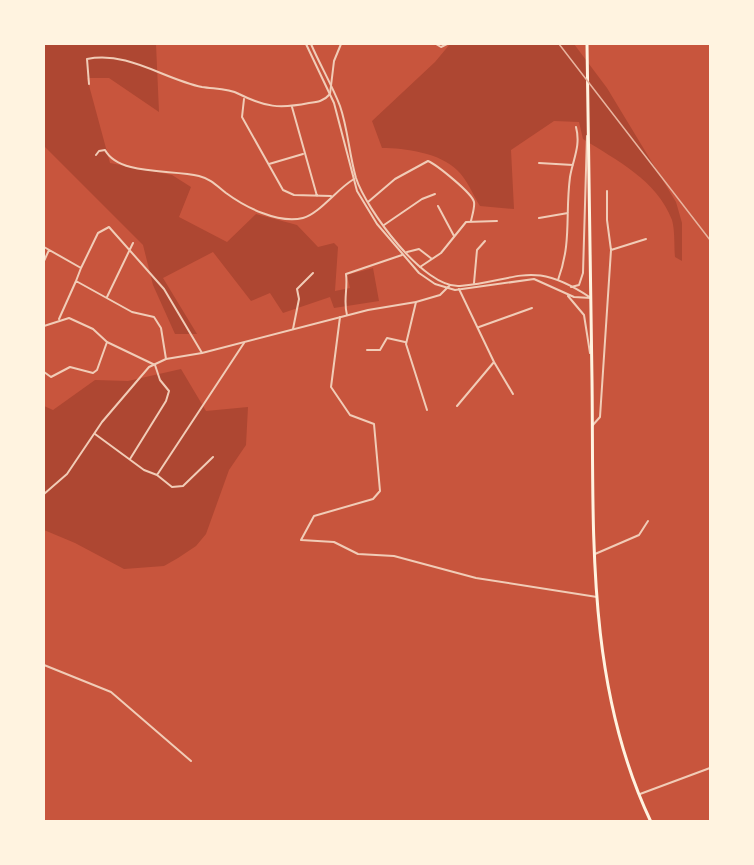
<svg xmlns="http://www.w3.org/2000/svg" width="754" height="865" viewBox="0 0 754 865" font-family="Inter,sans-serif">
<style>
.green{fill:#ae4732}
.lines{fill:none;stroke-linecap:round;stroke-linejoin:round}
.minor{stroke:#f1ccb7;stroke-width:2}
.tertiary{stroke:#f1ccb7;stroke-width:2}
.trunk{stroke:#fff3e0;stroke-width:3}
.rail{stroke:#e9b49f;stroke-width:1.5}
</style>
<rect width="100%" height="100%" fill="#c8553d"/>
<path class="green" d="M44 44H156L159 112 109 78H87L110 163 172 175 191 187 179 217 227 242 256 214 297 225 318 247 334 243 338 247 335 291 350 288 347 275 373 268 379 301 334 308 330 297 283 313 270 293 251 301 213 252 163 278 197 334H175L153 285 143 245 44 146Z
M450 44H574L607 88 676 202 682 223V261L675 257C674 246 675 230 672 220 657 180 616 160 583 139L579 122 554 121 511 150 514 209 480 206C473 195 467 179 457 170 440 153 405 148 382 148L372 121 435 62Z
M181 369 206 411 248 407 246 445 229 470 206 534 196 546 178 558 164 566 124 569 75 543 44 530V406L53 410 95 380 128 381Z"/>
<g class="lines">
<path class="minor" d="M436 44 441 47 447 44
M89 84 87 59C129 51 163 79 202 87 214 89 228 88 239 94 265 107 279 109 309 103 318 102 324 101 330 94L334 61 341 44
M244 99 242 117 283 190 294 195 331 196
M292 107 317 196
M96 155 99 151 105 150C119 176 172 169 199 176 211 179 217 186 226 193 245 207 278 224 303 218 319 214 338 188 354 179
M539 163 573 165
M269 164 303 154
M607 191V220L611 250
M368 202 395 179 428 161C437 165 472 193 474 202 475 207 472 216 471 221
M438 206 454 236
M539 218 568 213
M384 225 422 199 435 194
M44 247 81 268 76 281 132 312 154 317 161 328 166 359
M407 252 419 249 432 259
M44 261 49 250
M420 267 441 253 466 222 497 221
M81 268 98 233 109 227 164 289 202 353
M558 280C572 242 565 215 570 177 573 159 581 146 576 127
M474 283 477 250 485 241
M107 297 133 243
M416 302 406 344 427 410
M347 315C343 301 348 289 346 274L402 255
M340 317 331 387 350 415 374 424 380 491 373 499 314 516 301 540 334 542 358 554 394 556 476 578 597 597
M59 319 76 281
M44 326 69 318 93 329 107 342 155 365 160 380 169 391 166 401 130 459
M479 327 532 308
M293 329 299 299 297 289 313 273
M367 350H380L387 338 405 342
M494 362 513 394
M44 372 51 377 70 367 93 373 97 370 107 342
M457 406 494 362 459 289
M592 426 600 417 611 250 646 239
M95 434 144 470 157 475 244 343
M157 475 172 487 183 486 213 457
M595 554 639 535 648 521
M44 665 111 692 191 761
M640 794 710 768"/>
<path class="tertiary" d="M306 44 334 103 357 191 377 224 419 273 435 284 455 290 534 279 574 297 591 298
M311 44C320 65 332 85 340 106 348 129 349 154 356 178 366 209 424 289 460 286 521 280 532 259 591 298
M571 287 579 285 583 273 587 136
M568 296 584 315 590 353
M44 494 67 474 102 422 149 367 166 359 202 353 368 310 416 302 440 295 450 285"/>
<path class="trunk" d="M587 44C589 156 591 268 592 380 594 529 585 683 651 822"/>
<path class="rail" d="M559 44 710 240"/>
</g>
<rect width="754" height="865" fill="none" stroke="#fff3e0" stroke-width="90"/>
</svg>
